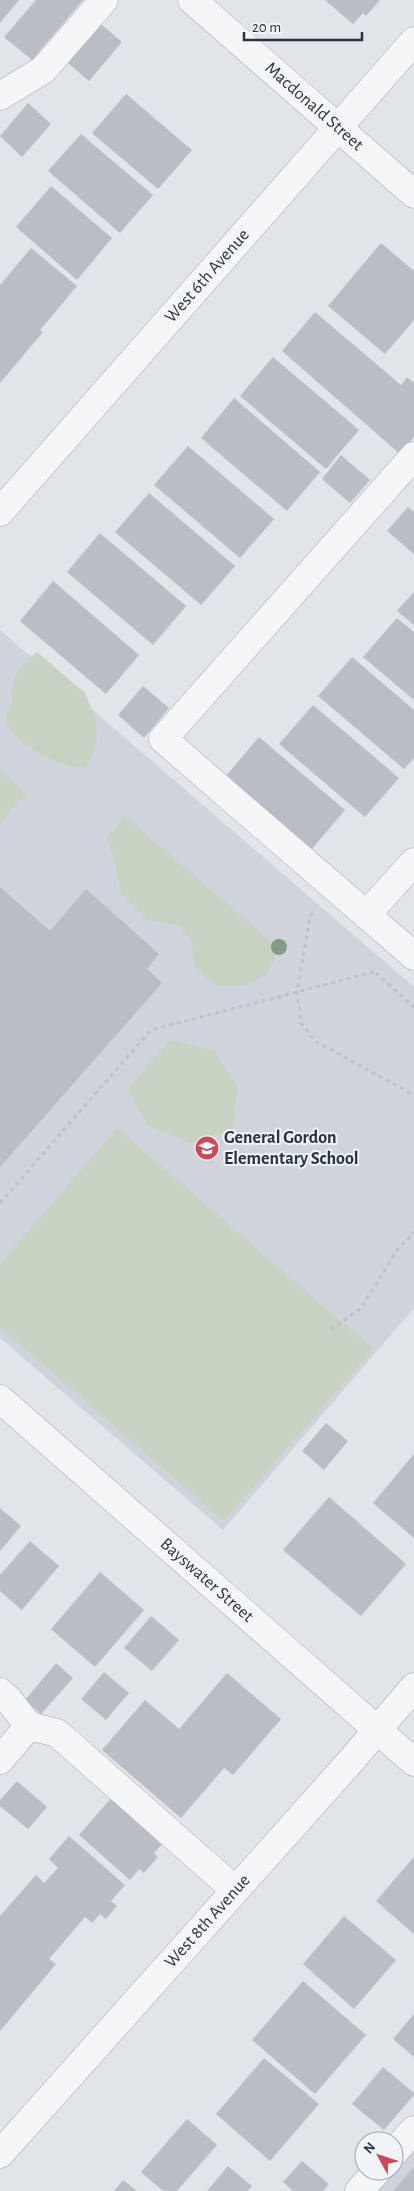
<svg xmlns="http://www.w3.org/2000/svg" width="414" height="2191" viewBox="0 0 414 2191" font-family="'Alegreya Sans',sans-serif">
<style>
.built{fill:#cfd3db}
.green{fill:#c6d3c2}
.building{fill:#b8bdc6}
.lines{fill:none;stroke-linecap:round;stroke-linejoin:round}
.minor-casing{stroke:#a6abb3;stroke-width:29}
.path{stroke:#bec2c7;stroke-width:3;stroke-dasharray:4 4;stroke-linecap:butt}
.minor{stroke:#f3f5f7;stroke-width:28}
.tree{fill:#879987}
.labels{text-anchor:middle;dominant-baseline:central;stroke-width:4;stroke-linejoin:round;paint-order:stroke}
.street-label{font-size:18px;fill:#293240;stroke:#f0f3f7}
.poi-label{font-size:18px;font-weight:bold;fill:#293240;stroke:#f0f3f7;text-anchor:start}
</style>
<rect width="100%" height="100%" fill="#e1e4e9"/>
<path class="built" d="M0 630 414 987V1308L223 1530 0 1338Z
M414 2141V2191H370L387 2171H394V2163Z"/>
<path class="green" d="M37 652 85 693 96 720 97 741 91 759 85 767C66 771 14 743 7 724 4 715 9 709 13 702 7 678 21 668 37 652Z
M0 771 26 793 0 823Z
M125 816 273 943 275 959 266 975 245 986H216L195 968 191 940 179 925 148 920 121 893 115 861 107 838Z
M170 1040 214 1050 238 1087 232 1132 189 1143 147 1125 128 1089Z
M117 1128 373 1349 224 1521 0 1327V1264Z"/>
<path class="building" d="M0 0H19L0 23Z
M36 0H83L32 60 4 37Z
M325 0H380L366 16 363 13 353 24Z
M101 24 122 42 89 81 67 62Z
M126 94 192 150 158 189 92 133Z
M28 103 51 124 22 157 0 136Z
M81 134 153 195 120 233 48 171Z
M51 186 112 238 77 280 16 227Z
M381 243 414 271V320L385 354 328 306Z
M31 248 77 286 40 330 43 332 0 383V285Z
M315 312 401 385 407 377 414 383V437L400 454 282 351Z
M273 357 359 430 326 469 240 396Z
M234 398 320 472 287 511 201 438Z
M188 446 274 519 240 558 154 485Z
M341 455 370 480 350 503 322 479Z
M149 493 235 566 201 605 115 532Z
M408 507 414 512V554L387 531Z
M100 533 186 606 153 645 67 572Z
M53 581 139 655 106 694 20 621Z
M414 592V625L397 611Z
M397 618 414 632V700L363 657Z
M352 657 414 710V758L404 769 318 696Z
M143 686 169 708 144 738 118 715Z
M313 705 399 778 365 817 279 744Z
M259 737 345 810 312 849 226 776Z
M0 887 50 931 86 889 159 954 147 969 162 983 0 1167Z
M326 1423 348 1441 324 1470 302 1451Z
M414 1454V1538L373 1503Z
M329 1497 406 1564 361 1616 283 1550Z
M0 1508 21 1526 0 1551Z
M30 1541 59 1566 22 1610 0 1591V1575Z
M100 1572 144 1610 95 1667 51 1629Z
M151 1616 179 1640 152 1671 124 1648Z
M56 1663 73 1678 41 1714 25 1700Z
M104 1672 129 1693 106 1720 81 1699Z
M227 1673 281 1719 233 1775 224 1768 181 1818 102 1750 145 1700 179 1729Z
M17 1781 47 1807 28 1829 0 1806V1800Z
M113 1796 164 1842 154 1853 158 1857 144 1873 139 1869 130 1880 79 1835Z
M69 1836 125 1885 111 1901 117 1906 106 1919 100 1914 92 1923 85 1917 49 1959 56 1964 0 2031V1916L36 1875 44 1883 58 1868 49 1859Z
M414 1857V1934L376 1901Z
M344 1916 396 1960 354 2009 303 1964Z
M303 1981 366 2035 315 2094 252 2040Z
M414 2014V2057L393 2039Z
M264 2058 319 2104 270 2161 216 2114Z
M383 2067 414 2093V2095L384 2130 352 2104Z
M187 2119 217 2145 177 2191H163L141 2172Z
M302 2161 329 2184 323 2191H293L283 2182Z
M228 2166 252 2186 247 2191H207Z
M414 2167V2191H393Z
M123 2180 137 2191H114Z"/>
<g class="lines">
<defs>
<g id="minor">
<path id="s1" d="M192 0 414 194"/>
<path d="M0 96 43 70 104 0"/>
<path d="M414 456 163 739 414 956"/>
<path id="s2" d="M0 512 414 41"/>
<path d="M366 915 414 862"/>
<path id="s3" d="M0 1399 414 1762"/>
<path d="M0 1692 8 1699 29 1726"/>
<path d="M0 1760 29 1726 57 1733 235 1890"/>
<path d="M394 2152 414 2130"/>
<path id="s4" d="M0 2154 349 1763 414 1687"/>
<path d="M359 2191 377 2171"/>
</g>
</defs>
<use href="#minor" class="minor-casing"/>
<path class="path" d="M313 913 310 917 297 992 301 1023 315 1041 414 1095
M376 973 414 1007
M0 1203 151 1030 378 971
M331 1330 361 1308 398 1249 414 1232"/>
<use href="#minor" class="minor"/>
</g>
<circle class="tree" cx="279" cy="947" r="8"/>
<defs>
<symbol id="school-disc" viewBox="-11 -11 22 22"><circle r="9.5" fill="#cb495b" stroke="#f0f3f7"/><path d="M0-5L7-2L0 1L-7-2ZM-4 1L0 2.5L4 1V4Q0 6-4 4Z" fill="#fff"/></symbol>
</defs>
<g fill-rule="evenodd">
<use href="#school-disc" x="193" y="1134" width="28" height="28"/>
</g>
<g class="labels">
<g class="street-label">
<text stroke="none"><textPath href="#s1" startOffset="162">Macdonald Street</textPath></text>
<text stroke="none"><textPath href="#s2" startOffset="314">West 6th Avenue</textPath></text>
<text stroke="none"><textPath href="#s3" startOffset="275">Bayswater Street</textPath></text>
<text stroke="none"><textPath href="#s4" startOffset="312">West 8th Avenue</textPath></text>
</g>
<g class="poi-label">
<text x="224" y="1138">General Gordon<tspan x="224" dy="21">Elementary School</tspan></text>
</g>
</g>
<g transform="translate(379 2156) rotate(310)"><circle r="24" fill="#f0f3f7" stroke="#a0a6ae"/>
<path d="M0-4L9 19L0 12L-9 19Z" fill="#cb495b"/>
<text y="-8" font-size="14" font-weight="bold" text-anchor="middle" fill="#293240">N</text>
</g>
<path d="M244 32v8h118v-8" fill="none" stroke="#293240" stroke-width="2.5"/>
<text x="252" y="32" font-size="15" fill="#293240" stroke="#f0f3f7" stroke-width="4" paint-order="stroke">20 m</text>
</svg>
